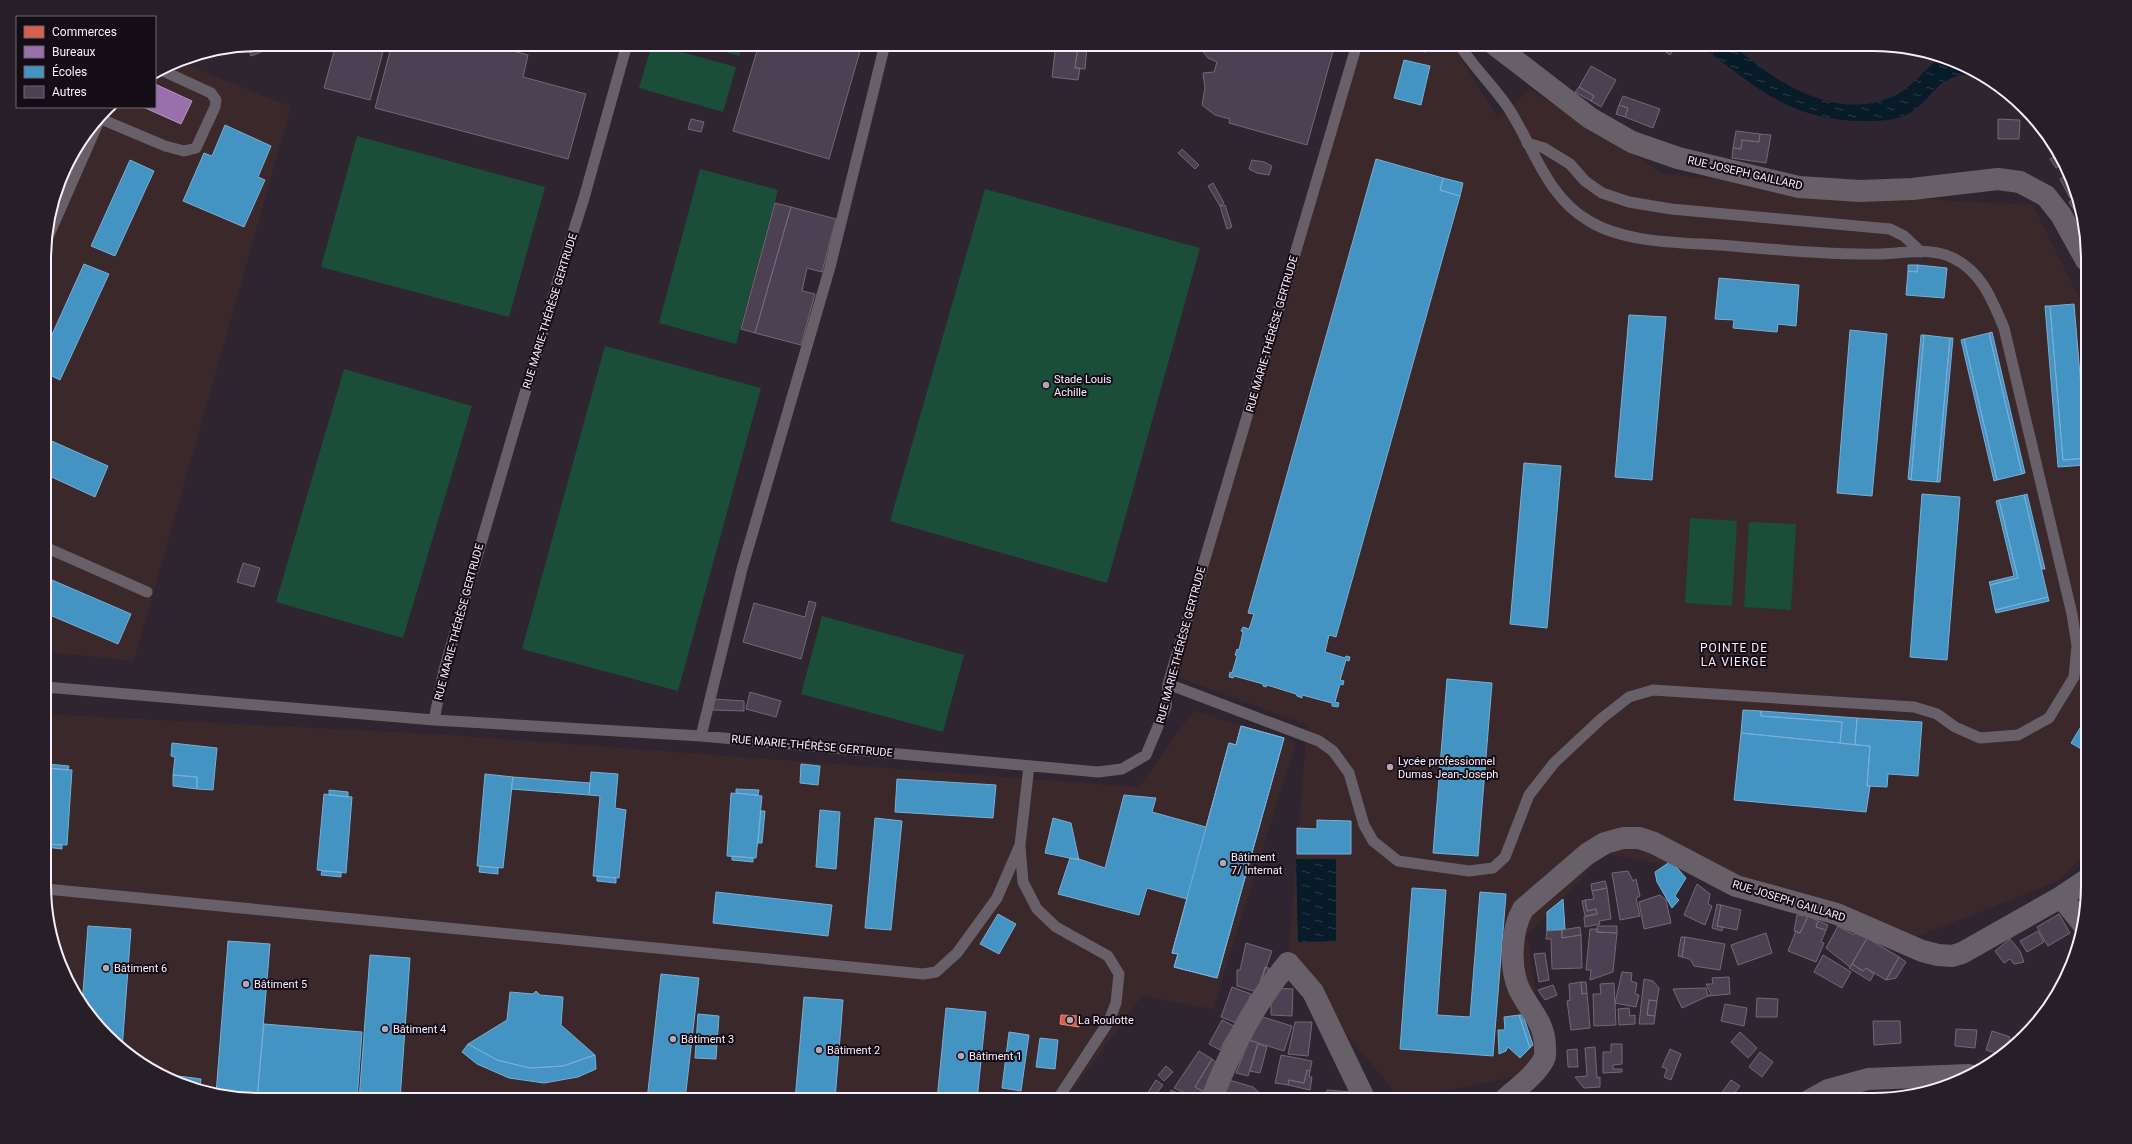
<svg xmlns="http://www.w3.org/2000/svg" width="2132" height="1144" viewBox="0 0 2132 1144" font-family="Roboto,sans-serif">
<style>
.education{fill:#3b282b}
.green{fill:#1a4e39}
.water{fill:url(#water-ripples)}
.shops{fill:#d6604d;stroke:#e08a82}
.offices{fill:#9970ab;stroke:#b696c3}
.schools{fill:#4393c3;stroke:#7aaed4}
.building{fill:#4c4152;stroke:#716974}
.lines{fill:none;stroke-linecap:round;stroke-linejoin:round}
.service{stroke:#686069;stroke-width:11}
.minor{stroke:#686069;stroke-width:22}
.poi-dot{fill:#b2a7b5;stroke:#150d16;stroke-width:1.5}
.labels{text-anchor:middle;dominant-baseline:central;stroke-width:4;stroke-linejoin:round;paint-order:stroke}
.street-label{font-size:11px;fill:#f9edfc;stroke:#150d16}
.poi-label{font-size:11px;fill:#f9edfc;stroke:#150d16;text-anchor:start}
.neighbourhood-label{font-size:12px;letter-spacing:1px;fill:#f9edfc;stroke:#150d16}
.rim{fill:none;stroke:#f9edfc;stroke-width:2}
</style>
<defs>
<pattern id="water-ripples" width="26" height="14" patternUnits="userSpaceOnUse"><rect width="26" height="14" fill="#071b29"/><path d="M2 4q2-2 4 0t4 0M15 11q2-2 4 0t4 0" fill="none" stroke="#2c3c49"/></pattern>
</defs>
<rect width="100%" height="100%" fill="#2e2530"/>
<path class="education" d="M1363 44H1452L1497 117 1509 109 1529 89 1664 174 1952 201 2033 205 2086 311 2088 850 2059 881 1916 937 1722 875 1605 854 1527 935 1547 1070 1401 1100 1288 963 1307 725 1172 675Z
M176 61 291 107 134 661 45 652 44 245 66 164 110 107H155V74Z
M1193 711 1296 742 1213 1009 1142 996 1066 1100H259L204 1093 164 1078 118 1047 80 1004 60 967 46 913 45 714 451 735 1139 787Z"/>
<path class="green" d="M652 44 736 67 723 112 639 88Z
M698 44H743L739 56Z
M357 136 545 187 509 317 321 267Z
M700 169 778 190 736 344 659 323Z
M985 189 1200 248 1107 583 890 521Z
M605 346 761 388 678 691 522 649Z
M344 369 472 406 403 638 276 602Z
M1690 518 1737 521 1732 606 1685 603Z
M1749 522 1796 524 1791 610 1744 607Z
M822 616 964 655 943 732 801 694Z"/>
<path class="water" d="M1699 44H1732C1774 82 1838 124 1896 95 1914 86 1926 66 1943 57L1968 66 1980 74C1934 72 1937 98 1906 115 1894 121 1877 121 1864 121 1790 121 1754 86 1699 44Z
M1296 859H1336V941L1298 942Z"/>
<path class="shops" d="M1061 1015 1079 1016V1027L1060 1024Z"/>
<path class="offices" d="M155 84 192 101 181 124 143 107H155Z"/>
<path class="schools" d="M1415 44H1428L1426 52 1414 49Z
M1404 60 1430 66 1421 105 1394 98Z
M225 125 271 146 258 177 265 180 244 227 183 201 204 153 212 156Z
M1376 159 1443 178 1440 190 1460 196 1336 637 1329 635 1325 652 1345 658 1346 656 1350 657 1349 661 1346 660 1340 680 1344 681 1343 685 1340 684 1335 702 1339 703 1338 707 1332 706V703L1302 695V698L1297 696 1296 694 1267 685 1266 687 1263 686V684L1234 676 1233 678 1229 677 1230 672 1232 673 1237 656 1235 655 1237 649 1239 650 1243 632 1241 631 1243 627 1249 629 1254 614 1248 613Z
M130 160 154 171 115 256 91 246Z
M1443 178 1463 183 1460 196 1440 190Z
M84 264 109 274 60 380 45 373V350Z
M1908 265H1918L1917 272 1908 271Z
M1918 265 1947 268 1944 298 1906 295 1908 271 1917 272Z
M1719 278 1799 285 1796 326 1778 324 1777 332 1733 328 1734 320 1715 319Z
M2074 304 2087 458 2063 460 2050 306Z
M2045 306H2050L2063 460 2087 458V465L2058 467Z
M1629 315 1666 317 1652 480 1615 477Z
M1850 330 1887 334 1872 496 1837 493Z
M1992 332 2025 473 2022 474 1989 333Z
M1989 333 2022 474 1997 480 1964 339Z
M1921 335H1924L1911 480 1908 479Z
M1924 335 1950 338 1937 482 1911 480Z
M1950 338H1953L1940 482H1937Z
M1964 339 1997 480 1994 481 1961 340Z
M45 438 108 466 95 497 45 474Z
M1524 463 1561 466 1547 628 1510 624Z
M1922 494 1960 497 1947 660 1910 657Z
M2027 494 2045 569H2042L2024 495Z
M2024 495 2048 597 1995 610 1990 585 2018 578 1999 500Z
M1999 500 2018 578 1990 585 1989 582 2014 576 1996 501Z
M45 577 131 614 118 644 45 613Z
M2048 597 2049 601 1996 613 1995 610Z
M1447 679 1492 683 1478 856 1433 853Z
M1743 710 1761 711V716L1842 722 1840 743 1741 733Z
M1761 711 1857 718 1855 745 1840 743 1842 722 1761 716Z
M2088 715V753L2071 743Z
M1857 718 1922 722 1918 776 1888 774 1887 787 1867 786 1870 746 1855 745Z
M1241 726 1284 738 1217 978 1174 967 1178 954 1172 953 1187 899 1147 888 1139 915 1058 894 1070 858 1079 859 1105 868 1124 795 1156 798 1152 812 1206 827 1229 743 1236 745Z
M1241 726 1284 738 1217 978 1174 967 1178 954 1172 953 1229 743 1236 745Z
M1741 733 1870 746 1867 786H1870L1866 812 1734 800Z
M172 743 217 748 213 790 197 789V777L173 775 175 757 171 756Z
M47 764 69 766 68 770 46 768Z
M801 764 820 766 818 785 800 783Z
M46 768 72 770 67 845 46 844Z
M591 772 618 774 615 808 626 810 619 878 593 876 600 796 589 795Z
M485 774 513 777 503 868 477 866Z
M173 775 197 777V789L173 786Z
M513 777 590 783 589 795 511 789Z
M897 779 996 785 993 818 895 812Z
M736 789 759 790 758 795 736 793Z
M329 790 348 792V797L329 795Z
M731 793 762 796 756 858 727 856Z
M324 794 352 797 346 873 317 870Z
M820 810 840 812 836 869 816 867Z
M761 811H765L762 843H758Z
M875 818 902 821 891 930 865 928Z
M1053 818 1071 823 1079 860 1045 853Z
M1317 820 1351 821V854H1297V828L1317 829Z
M46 844 62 845V849L46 847Z
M732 856 753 858V862L732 860Z
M1671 861 1686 878 1675 896 1679 900 1672 908 1657 882 1655 872Z
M480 866 498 868V874L479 872Z
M322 871 341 872V877L321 875Z
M597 876 616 878V883L597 881Z
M1412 888 1446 890 1437 1015 1470 1017 1480 892 1506 894 1493 1056 1400 1049Z
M716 892 832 905 828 936 713 923Z
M1563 899 1565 929 1547 931V912Z
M998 914 1016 924 999 954 980 944Z
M88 926 131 929 122 1050 82 1006Z
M228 941 270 944 257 1100 216 1094Z
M370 955 410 958 400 1100H359Z
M661 974 699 978 685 1100H647Z
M536 991 540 995 563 997 561 1025 595 1055 563 1066 530 1068 497 1060 468 1044 507 1020 510 992 533 994Z
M804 997 843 1000 835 1100H795Z
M946 1008 986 1012 977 1100H937Z
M698 1014 719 1016 716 1059 695 1058Z
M1519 1015H1523L1533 1045 1530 1048Z
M1519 1015 1530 1048 1520 1058 1508 1047 1506 1051 1499 1054 1498 1030H1505L1504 1017Z
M264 1024 362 1032 357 1100H257Z
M1009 1032 1029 1035 1021 1091 1002 1088Z
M1040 1038 1058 1040 1055 1069 1036 1067Z
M468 1044 497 1060 530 1068 563 1066 595 1055 596 1069 578 1077 544 1083 509 1078 477 1064 462 1052Z
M171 1075 201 1079 200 1091 170 1080Z
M753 1098 774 1100H752Z"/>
<path class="building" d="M259 44H273L274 47 251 56 248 46Z
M336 44H385L370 100 324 88Z
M392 44H487L528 55 523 77 586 94 568 159 375 108Z
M759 44H862L829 159 733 131Z
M1056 44 1078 46 1075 68H1080L1078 80 1052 77Z
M1197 44H1335L1307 145 1229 123 1230 119 1215 115 1202 105 1205 88 1203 73 1214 72 1217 62 1208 58Z
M1653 44H1667L1663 50Z
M1667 44H1678L1670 55 1663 50Z
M1078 46 1087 47 1085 69 1075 68Z
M1591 66 1616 80 1601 107 1591 101 1594 96 1579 87Z
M1579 87 1594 96 1591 101 1575 92Z
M1623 96 1660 109 1653 128 1625 117 1628 108 1619 105Z
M1619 105 1628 108 1625 117 1616 114Z
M691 119 704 122 701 132 688 129Z
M1998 119 2020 120 2019 139H1998Z
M1736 131 1760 134 1759 142 1742 140 1741 149 1733 148Z
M1760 134 1771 135 1766 163 1732 158 1733 148 1741 149 1742 140 1759 142Z
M1182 149 1199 165 1195 169 1178 153Z
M2059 154 2063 164 2056 168 2050 159Z
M1252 160 1264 162 1272 166 1269 175 1257 173 1249 169Z
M2068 174 2077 193 2070 198 2060 179Z
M1213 183 1224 203 1220 206 1208 186Z
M2078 196 2085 226 2069 202Z
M775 203 791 207 755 333 741 329Z
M1225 205 1232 227 1227 229 1220 206Z
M791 207 836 219 822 272 807 268 802 291 815 294 801 345 755 333Z
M243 563 260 568 254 587 237 582Z
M809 601 816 603 801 659 743 642 754 603 805 617Z
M750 692 781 701 776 717 746 709Z
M714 699 744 701V711L713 710Z
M1628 871 1633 881 1636 879 1640 896 1636 898 1640 916 1620 920 1612 873Z
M1605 881 1607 888 1592 891 1591 884Z
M1697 884 1710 894 1708 904 1712 906 1705 925 1684 915Z
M1607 888 1611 919 1599 921 1600 924 1585 927 1584 917 1597 914 1596 909 1587 911 1585 900 1594 899 1592 891Z
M1660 895 1666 900 1671 923 1644 929 1639 902Z
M1585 900 1587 911 1596 909 1597 914 1585 916 1582 901Z
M1717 904 1721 905 1717 926 1723 927 1722 931 1712 928Z
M1721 905 1741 910 1737 930 1717 926Z
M2059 914 2070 933 2048 946 2037 927Z
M1797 915 1808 916 1800 933 1794 931Z
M1808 916 1818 921 1816 927 1826 930 1821 942 1824 943 1816 962 1788 951 1796 931 1800 933Z
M1818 921 1828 925 1826 930 1816 927Z
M1597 926H1617V933L1597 932Z
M1838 926 1854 935 1856 932 1867 938 1850 967 1826 948Z
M1580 927 1581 935 1562 938V930Z
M1590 929H1597V932L1617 933 1613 972 1590 980 1591 970H1586Z
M1562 930V938L1581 935 1582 968 1552 969 1551 939H1546L1547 931Z
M2038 931 2044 942 2027 952 2020 941Z
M1766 933 1772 953 1738 965 1731 945Z
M1681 937H1685L1682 957 1678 956Z
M1685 937 1725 944 1720 970 1694 966 1690 959 1682 957Z
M1867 938 1899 957 1886 980 1866 968 1863 971 1852 964Z
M2010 939 2020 951 2024 962 2014 964 2010 959 2004 963 1995 951Z
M1246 943 1272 951 1257 992 1237 986V970H1240Z
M1545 953 1549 980 1539 982 1534 954Z
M1823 955 1851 972 1842 988 1814 972Z
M1899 957 1906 962 1896 978 1886 980Z
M1852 964 1863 971 1866 968 1874 974 1870 981 1849 968Z
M1265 967 1269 968 1261 992H1257Z
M1622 972 1632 973 1631 981 1637 983 1635 994 1639 995 1636 1007 1615 1003Z
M1729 977 1730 994 1708 996 1711 994 1706 984H1713L1712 978Z
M1644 979 1653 981 1659 988 1657 1001 1649 1000 1647 1015 1655 1016 1654 1024H1639Z
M1581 982H1586L1587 993 1582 994Z
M1581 982 1582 994 1587 993 1590 1028 1571 1030 1567 1001 1570 1000 1569 984Z
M1614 983 1616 1025 1594 1026 1593 994H1601L1600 984Z
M1553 985 1557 995 1545 1000 1538 990Z
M1232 987 1251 994 1239 1024 1221 1017Z
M1271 988 1293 989 1292 1016 1271 1015Z
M1706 988 1708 996 1682 1008 1673 989Z
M1757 998 1778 999 1777 1017H1756Z
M1649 1000 1657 1001 1655 1016 1647 1015Z
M1725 1004 1747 1008 1744 1026 1721 1021Z
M1629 1008 1630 1016 1635 1015V1024L1619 1025 1618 1009Z
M1256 1015 1292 1026 1284 1051 1249 1040Z
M1222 1020 1236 1027 1231 1037 1228 1035 1220 1050 1209 1044Z
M1873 1021H1900L1901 1043 1874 1045Z
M1295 1022H1312L1308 1056 1288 1054Z
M1956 1029 1977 1030 1975 1048 1955 1046Z
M1992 1031 2010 1037 2006 1052 2002 1055 1986 1050Z
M1740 1032 1757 1048 1748 1058 1731 1042Z
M1249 1040 1258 1043 1248 1076 1236 1073Z
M1258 1044 1267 1047 1260 1073 1250 1071Z
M1611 1044H1622V1064L1613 1065V1069H1622V1072L1603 1073V1052H1611Z
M1595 1047 1597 1078 1600 1077V1087L1584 1088 1575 1077 1587 1076 1585 1048Z
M1577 1049 1578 1067H1568L1567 1050Z
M1670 1049 1681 1054 1671 1080 1664 1077 1667 1069 1662 1067Z
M1199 1051 1212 1059 1195 1087 1204 1092 1200 1100 1174 1088Z
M1760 1052 1773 1062 1762 1077 1749 1067Z
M1281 1055 1312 1061 1310 1071 1307 1070 1304 1083 1289 1080 1288 1085 1275 1083Z
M1212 1059 1218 1064 1204 1092 1195 1087Z
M1166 1066 1173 1072 1164 1081 1158 1075Z
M1307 1070 1310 1071 1309 1077H1312L1310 1090 1288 1085 1289 1080 1304 1083Z
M1226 1079 1253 1087 1263 1096 1262 1100H1218Z
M1156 1080 1163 1085 1153 1098 1147 1094Z
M1731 1080 1740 1086 1729 1100H1725L1720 1095Z
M1171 1090 1191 1100H1166Z
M1327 1090 1351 1092 1350 1100H1326Z"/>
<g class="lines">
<path class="service" d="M101 119 165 146 184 151 196 148 215 107 216 100 211 93 161 70
M1527 143 1544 148 1570 164 1585 181 1602 193 1629 202 1671 209 1890 229 1904 236 1921 252
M44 246 99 121
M45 547 147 592
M1168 684 1319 741 1333 751 1349 773 1364 825 1373 841 1398 861 1469 871 1493 868 1505 857 1529 795 1554 763 1601 719 1629 697 1653 690 1914 707 1937 714 1955 727 1980 738 2018 735 2049 718 2074 677 2077 646 2072 614 2004 328C1992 300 1982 272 1953 258 1930 247 1906 253 1882 254 1833 255 1782 250 1732 246 1687 242 1628 245 1589 221 1547 197 1534 148 1509 109 1494 86 1473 67 1459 44
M45 687 434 720 701 736 1098 772 1122 769 1146 755 1166 707 1168 684 1357 44
M434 720 444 670 558 280 584 198 627 44
M701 736 742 569 830 267 885 44
M1020 847 1023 882 1037 909 1056 927 1108 956 1119 974 1116 1003 1109 1021 1057 1100
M46 889 923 974 936 972 957 953 997 898 1020 845 1029 766"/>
<path class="minor" d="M1494 44 1590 118 1632 142 1678 158 1799 187 1860 191 1912 189 1998 179 2020 182 2046 196 2061 215 2086 260
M2061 897 2083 924
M1211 1100C1231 1050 1254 1004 1288 963L1313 992 1365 1100
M1504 1100C1517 1088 1536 1075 1544 1059 1546 1055 1545 1051 1545 1047 1545 1022 1529 1010 1519 989 1509 966 1511 931 1523 909L1587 854 1605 843 1623 838H1639L1654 843 1736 886 1837 914 1922 951 1938 955 1952 956 1962 953 2061 897 2088 879
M1810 1100 1828 1090 1868 1079 1969 1075"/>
</g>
<g class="poi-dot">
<circle cx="1046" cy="385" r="4"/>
<circle cx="1390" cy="767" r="4"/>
<circle cx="1223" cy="863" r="4"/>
<circle cx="106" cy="968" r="4"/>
<circle cx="246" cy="984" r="4"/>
<circle cx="1070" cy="1020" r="4"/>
<circle cx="385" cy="1029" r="4"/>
<circle cx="673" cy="1039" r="4"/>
<circle cx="819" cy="1050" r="4"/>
<circle cx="961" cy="1056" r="4"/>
</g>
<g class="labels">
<g class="street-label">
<text transform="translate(1745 173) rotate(13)">RUE JOSEPH GAILLARD</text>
<text transform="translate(550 311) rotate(-73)">RUE MARIE-THÉRÈSE GERTRUDE</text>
<text transform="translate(1272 334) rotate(-74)">RUE MARIE-THÉRÈSE GERTRUDE</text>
<text transform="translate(459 622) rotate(-75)">RUE MARIE-THÉRÈSE GERTRUDE</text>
<text transform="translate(1181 645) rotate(-75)">RUE MARIE-THÉRÈSE GERTRUDE</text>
<text transform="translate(812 746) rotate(5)">RUE MARIE-THÉRÈSE GERTRUDE</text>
<text transform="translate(1789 901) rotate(17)">RUE JOSEPH GAILLARD</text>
</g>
<g class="poi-label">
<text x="1054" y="379">Stade Louis<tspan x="1054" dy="13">Achille</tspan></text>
<text x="1398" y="761">Lycée professionnel<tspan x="1398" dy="13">Dumas Jean-Joseph</tspan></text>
<text x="1231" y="857">Bâtiment<tspan x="1231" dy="13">7/ Internat</tspan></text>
<text x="114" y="968">Bâtiment 6</text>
<text x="254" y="984">Bâtiment 5</text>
<text x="1078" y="1020">La Roulotte</text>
<text x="393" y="1029">Bâtiment 4</text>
<text x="681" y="1039">Bâtiment 3</text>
<text x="827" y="1050">Bâtiment 2</text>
<text x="969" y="1056">Bâtiment 1</text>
</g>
<g class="neighbourhood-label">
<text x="1734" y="648">POINTE DE<tspan x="1734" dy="14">LA VIERGE</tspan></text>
</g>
</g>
<path d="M0 0H2132V1144H0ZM259 51H1873A208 208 0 0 1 2081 259V885A208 208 0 0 1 1873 1093H259A208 208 0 0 1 51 885V259A208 208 0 0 1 259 51Z" fill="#271f28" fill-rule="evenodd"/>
<path class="rim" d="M259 51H1873A208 208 0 0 1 2081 259V885A208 208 0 0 1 1873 1093H259A208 208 0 0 1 51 885V259A208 208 0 0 1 259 51Z"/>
<rect x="16" y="16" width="140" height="92" fill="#150d16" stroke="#706772"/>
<rect x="24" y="26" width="20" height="12" fill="#d6604d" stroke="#706772"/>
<text x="52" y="36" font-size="12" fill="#f9edfc">Commerces</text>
<rect x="24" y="46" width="20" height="12" fill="#9970ab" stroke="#706772"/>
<text x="52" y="56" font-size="12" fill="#f9edfc">Bureaux</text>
<rect x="24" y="66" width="20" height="12" fill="#4393c3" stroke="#706772"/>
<text x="52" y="76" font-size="12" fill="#f9edfc">Écoles</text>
<rect x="24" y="86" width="20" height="12" fill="#4c4152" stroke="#706772"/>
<text x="52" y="96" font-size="12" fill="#f9edfc">Autres</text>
</svg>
